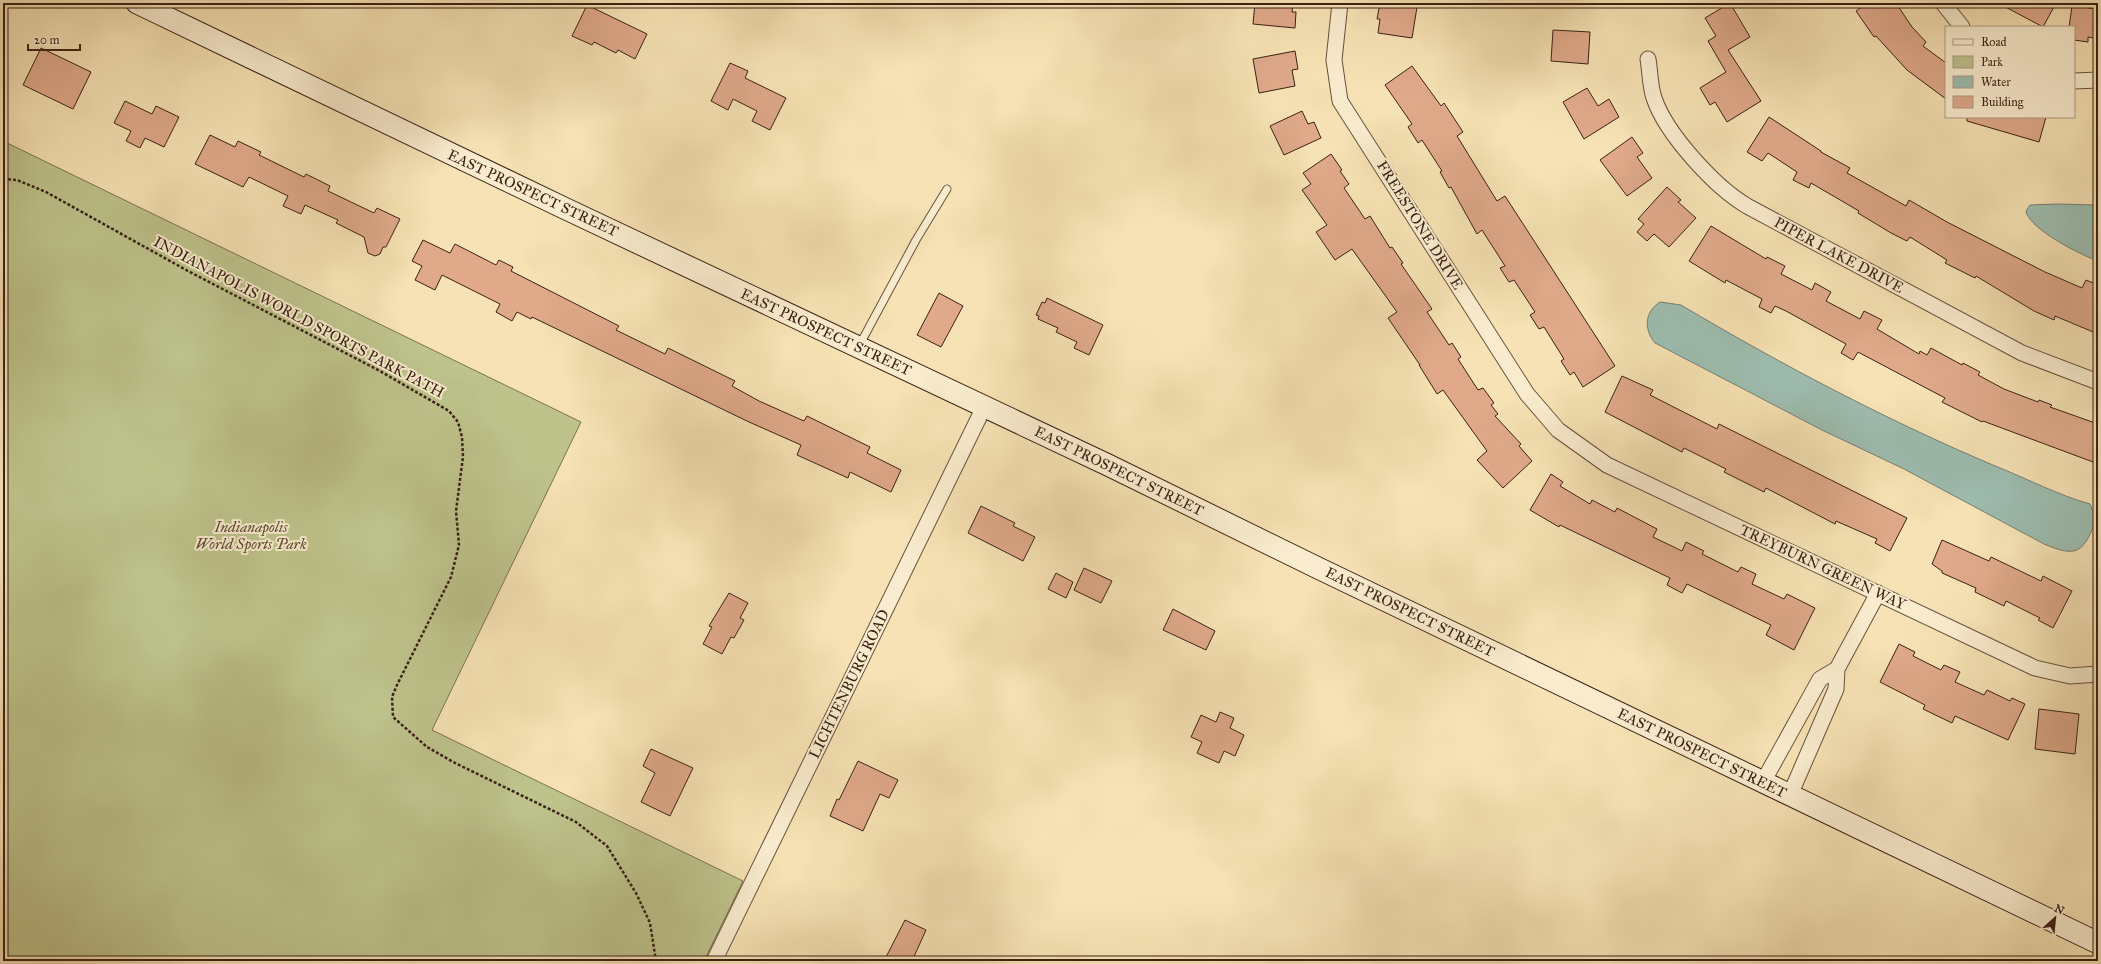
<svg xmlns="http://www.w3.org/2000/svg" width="2101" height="964" viewBox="0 0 2101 964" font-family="'IM FELL Great Primer',serif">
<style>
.green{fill:#bec38c;stroke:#7c7250}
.water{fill:#9dbdb0;stroke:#767f72}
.building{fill:#dfa98a;stroke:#3b2115}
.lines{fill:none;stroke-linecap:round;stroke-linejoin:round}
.lane-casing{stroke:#6a513d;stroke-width:9}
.street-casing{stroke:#6a513d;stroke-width:17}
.secondary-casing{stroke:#3b2115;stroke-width:23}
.path{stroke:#3b2115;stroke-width:2.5;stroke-dasharray:3 2;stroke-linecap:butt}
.lane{stroke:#f9ecce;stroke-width:7}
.street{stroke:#f9ecce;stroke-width:15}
.secondary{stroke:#f9ecce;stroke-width:21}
.labels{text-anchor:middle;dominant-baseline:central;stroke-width:4;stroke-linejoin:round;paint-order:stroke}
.street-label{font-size:15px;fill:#3b2115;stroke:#f9ecce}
.park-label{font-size:15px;font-style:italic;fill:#5c4a33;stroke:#f9ecce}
</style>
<rect width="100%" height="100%" fill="#f6e2b4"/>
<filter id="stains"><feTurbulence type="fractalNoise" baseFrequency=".005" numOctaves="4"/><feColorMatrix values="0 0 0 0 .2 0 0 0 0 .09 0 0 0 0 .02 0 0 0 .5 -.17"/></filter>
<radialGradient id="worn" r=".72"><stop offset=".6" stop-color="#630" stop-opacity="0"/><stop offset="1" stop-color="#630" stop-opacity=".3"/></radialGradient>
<path class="green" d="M3 141 581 422 432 730 743 881 704 961H3Z"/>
<path class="water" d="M2057 204 2098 205V261C2081 255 2029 229 2026 211L2030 205Z
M1660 302 1681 305C1784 366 1890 422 2000 468 2030 480 2058 495 2090 504L2096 519C2084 553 2077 558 2044 544L1904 469 1822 430 1655 343C1644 330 1644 312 1660 302Z"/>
<path class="building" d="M1255 3H1293L1292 12H1296L1295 28 1253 24Z
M1380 3H1393L1417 7 1412 38 1378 33 1380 19H1377Z
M1730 3 1750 37 1728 50 1761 101 1727 122 1715 102 1710 105 1700 88 1726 72 1708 41 1716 36 1705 18Z
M1867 3H1896L1912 27 1926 42 1923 46 1946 63V99L1907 70 1876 36 1874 37 1856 11Z
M1998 3H2056L2043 27Z
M587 5 647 34 635 59 618 50 616 53 594 42 592 45 572 36Z
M2072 6 2098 9V39L2088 37V42L2074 40V27H2069Z
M1553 30 1590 32 1588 64 1551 61Z
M41 48 91 72 73 109 23 85Z
M1295 51 1298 69 1292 70 1295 86 1259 93 1253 59Z
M730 63 748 71 745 78 786 98 770 130 752 121 757 111 733 99 728 110 711 101Z
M1412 66 1441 106 1444 103 1463 132 1457 136 1497 201 1505 196 1615 366 1583 387 1574 372 1570 375 1561 361 1564 359 1544 327 1539 329 1530 315 1535 312 1514 280 1509 282 1500 268 1505 266 1482 230 1477 234 1451 187 1449 188 1440 172 1442 171 1422 140 1418 143 1408 127 1412 124 1385 85Z
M1587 88 1598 106 1609 99 1619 117 1584 139 1563 102Z
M125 101 152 114 156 106 179 117 164 147 145 138 140 148 126 141 131 131 114 123Z
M1302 111 1308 124 1314 122 1321 138 1284 155 1270 126Z
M1769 117 1821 151V152L1850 168 1847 173 1906 206 1909 200 1947 222 2045 272 2082 288 2086 280 2098 285V334L2055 316 2054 320 2034 311 1976 276 1975 278 1945 263 1947 260 1910 237 1907 241 1891 233 1858 213 1859 211 1811 183 1809 188 1793 180 1797 172 1768 153 1762 161 1747 152Z
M1967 117H2046L2039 142 1967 121Z
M210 135 235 147 238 141 261 152 259 155 304 177 306 174 330 186 328 191 374 213 377 208 400 219 386 247H383L380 254 375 256 368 253 364 237 336 223 338 220 305 205 301 214 283 206 288 196 249 177 243 187 195 164Z
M1632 137 1643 153 1637 157 1652 178 1627 196 1600 160Z
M1331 154 1342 170 1340 171 1349 184 1344 188 1365 219 1370 216 1390 248 1392 247 1403 263 1401 264 1432 309 1427 312 1449 345 1452 343 1461 357 1458 359 1478 390 1483 388 1494 403 1491 405 1498 414 1495 416 1521 444 1519 446 1532 461 1503 488 1477 460 1487 451 1443 390 1437 394 1419 365H1420L1388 318 1397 312 1352 249 1335 260 1316 232 1327 225 1302 190 1311 184 1303 173Z
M1667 187 1681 200 1678 202 1696 218 1669 247 1654 234 1647 241 1637 232 1644 224 1638 219Z
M1711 226 1766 259 1767 257 1785 266 1781 274 1812 290 1815 283 1831 292 1826 301 1860 319 1864 311 1882 320 1877 329 1919 354 1920 351 1927 355 1931 348 1962 365 1963 363 1980 372 1978 375 2004 389 2038 402 2039 400 2052 405 2050 407 2098 424V448L2093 462 1983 421 1982 422 1942 402 1945 398 1858 352 1853 360 1841 353 1846 344 1786 311 1775 306 1771 313 1759 307 1762 299 1726 280 1725 283 1689 261Z
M423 240 450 253 455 244 496 265 499 260 513 267 511 271 619 326 616 330 665 354 668 348 735 381 732 386 759 401 804 421 807 416 870 447 867 453 901 470 891 492 850 472 848 478 797 455 801 445 749 422 532 317 531 319 517 312 512 321 496 312 500 304 442 275 435 290 415 280 422 266 412 261Z
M939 293 963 306 941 347 917 335Z
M1047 298 1103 325 1089 355 1074 348 1077 342 1056 332 1058 328 1038 319 1039 316 1036 315 1042 302 1045 303Z
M1622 376 1653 390 1650 395 1717 429 1719 424 1907 518 1890 551 1875 543 1877 539 1836 521 1835 524 1766 488 1764 492 1724 472 1726 469 1684 448 1682 452 1605 412Z
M1551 474 1563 482 1560 486 1590 504 1592 500 1615 512 1617 508 1657 529 1653 537 1682 551 1686 542 1704 551 1702 554 1738 572 1741 567 1756 574 1752 584 1784 599 1787 594 1815 608 1794 650 1766 635 1771 625 1687 584 1682 593 1667 585 1670 578 1560 525 1559 527 1530 510Z
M981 506 1015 523 1013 526 1035 537 1023 561 968 533Z
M1942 540 1989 561 1991 557 2041 581 2043 576 2072 591 2053 628 2038 620 2040 618 2006 601 2004 606 1975 592 1976 588 1942 573V571L1932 564Z
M1084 568 1112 581 1101 603 1074 590Z
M1056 573 1073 582 1066 598 1048 589Z
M729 593 748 603 740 618 744 620 734 638 731 637 722 654 703 644 712 627 709 626Z
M1173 609 1215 631 1206 650 1163 630Z
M1899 644 1915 652 1913 656 1941 670 1944 665 1960 672 1955 682 1984 695 1987 690 2010 701 2012 698 2025 704 2008 740 1955 716 1952 723 1923 709 1925 705 1880 682Z
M2039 709 2079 714 2075 754 2035 749Z
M1220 712 1234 718 1230 728 1244 735 1235 756 1224 751 1219 763 1197 753 1202 742 1191 737 1201 715 1216 722Z
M651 749 693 768 670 816 641 802 655 773 643 766Z
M858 761 898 780 889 798 880 794 863 831 830 816 837 799 839 800Z
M905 920 926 930 912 961H884Z"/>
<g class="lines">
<defs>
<path id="lane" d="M859 346 916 240 947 189"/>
<path id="street" d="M1340 3 1334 60 1340 101 1527 394 1558 430 1607 465 2035 668 2070 676 2098 674
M1943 3 1962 27
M1648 59C1650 71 1650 86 1654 98 1666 134 1715 187 1747 206L2022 353 2098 382
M2074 81 2098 80
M1763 782 1820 679 1837 669
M1790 795 1836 689 1837 669 1878 593
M714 961 984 407"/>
<path id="secondary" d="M137 3 564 208 1108 465 1318 568 2098 943"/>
</defs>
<use href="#lane" class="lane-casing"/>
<use href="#street" class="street-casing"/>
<use href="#secondary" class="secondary-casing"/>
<path class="path" d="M3 179 17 180 46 192 188 271 380 371 449 411 458 422 462 437 463 457 456 511 459 545 451 577 397 685 392 697 393 717 427 747 453 762 576 822 607 846 636 893 650 923 656 961"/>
<use href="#lane" class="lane"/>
<use href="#street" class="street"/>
<use href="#secondary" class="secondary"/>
</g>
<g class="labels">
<g class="street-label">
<text transform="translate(533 193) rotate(25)">EAST PROSPECT STREET</text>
<text transform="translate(1420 225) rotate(58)">FREESTONE DRIVE</text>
<text transform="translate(1839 255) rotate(28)">PIPER LAKE DRIVE</text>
<text transform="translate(299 317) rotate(28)">INDIANAPOLIS WORLD SPORTS PARK PATH</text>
<text transform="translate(826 332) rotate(25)">EAST PROSPECT STREET</text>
<text transform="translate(1119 471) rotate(26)">EAST PROSPECT STREET</text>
<text transform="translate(1823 567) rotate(25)">TREYBURN GREEN WAY</text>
<text transform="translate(1410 612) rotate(26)">EAST PROSPECT STREET</text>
<text transform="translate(849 684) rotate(-64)">LICHTENBURG ROAD</text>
<text transform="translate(1702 753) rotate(26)">EAST PROSPECT STREET</text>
</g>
<g class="park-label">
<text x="251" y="527">Indianapolis<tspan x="251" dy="17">World Sports Park</tspan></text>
</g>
</g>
<rect width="2101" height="964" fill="none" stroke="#f6e2b4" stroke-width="16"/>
<rect x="4" y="4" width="2093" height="956" fill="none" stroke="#3b2115" stroke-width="2"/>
<rect x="8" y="8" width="2085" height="948" fill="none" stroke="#3b2115"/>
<rect x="1945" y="26" width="130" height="92" fill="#f9ecce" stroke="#ad9b84"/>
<rect x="1953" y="39" width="20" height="6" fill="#f9ecce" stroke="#ad9b84"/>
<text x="1981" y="46" font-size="12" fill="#3b2115">Road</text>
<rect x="1953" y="56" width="20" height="12" fill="#bec38c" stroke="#ad9b84"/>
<text x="1981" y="66" font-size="12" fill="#3b2115">Park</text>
<rect x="1953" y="76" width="20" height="12" fill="#9dbdb0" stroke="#ad9b84"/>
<text x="1981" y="86" font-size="12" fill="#3b2115">Water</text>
<rect x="1953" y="96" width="20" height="12" fill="#dfa98a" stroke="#ad9b84"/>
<text x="1981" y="106" font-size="12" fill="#3b2115">Building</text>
<g transform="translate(2055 918) rotate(27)" stroke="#f9ecce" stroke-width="3" paint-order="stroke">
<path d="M0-3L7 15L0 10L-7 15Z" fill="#3b2115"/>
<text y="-6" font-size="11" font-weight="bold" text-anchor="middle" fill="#3b2115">N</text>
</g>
<path d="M28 44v6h52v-6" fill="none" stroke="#3b2115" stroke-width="2"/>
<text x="34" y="44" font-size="12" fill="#3b2115" stroke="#f9ecce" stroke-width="3" paint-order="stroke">20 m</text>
<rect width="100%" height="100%" filter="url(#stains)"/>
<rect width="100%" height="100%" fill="url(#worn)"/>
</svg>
